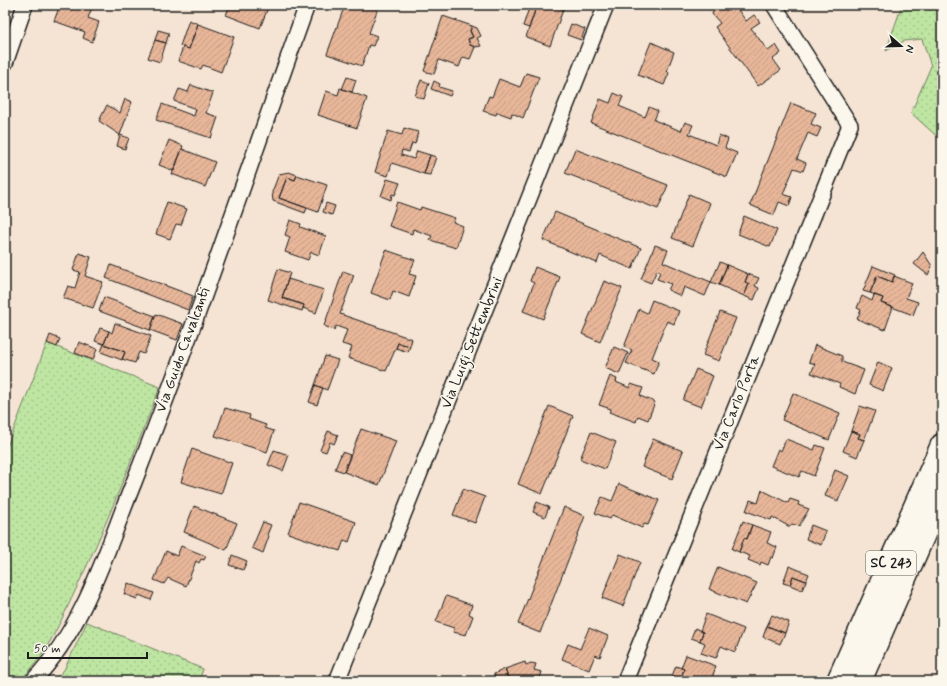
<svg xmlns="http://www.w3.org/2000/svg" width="947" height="686" viewBox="0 0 947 686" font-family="Mynerve,sans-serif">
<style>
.grass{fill:url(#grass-dots);stroke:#6d815f}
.building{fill:url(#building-hatch);stroke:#1c1c1c}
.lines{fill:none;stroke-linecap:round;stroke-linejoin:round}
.street-casing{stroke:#1c1c1c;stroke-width:18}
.highway-casing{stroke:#1c1c1c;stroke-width:25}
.street{stroke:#fbf7ec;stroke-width:15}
.highway{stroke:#fbf7ec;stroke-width:22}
.labels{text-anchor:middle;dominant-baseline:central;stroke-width:3;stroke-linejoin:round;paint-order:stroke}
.shield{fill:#fbf7ec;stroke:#5f5e5a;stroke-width:1}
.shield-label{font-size:14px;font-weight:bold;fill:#1c1c1c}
.street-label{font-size:15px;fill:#1c1c1c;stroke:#fbf7ec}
</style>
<defs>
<pattern id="grass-dots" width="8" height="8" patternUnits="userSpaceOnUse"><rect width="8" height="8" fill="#bee6a2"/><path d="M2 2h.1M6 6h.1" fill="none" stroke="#a3c58b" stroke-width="1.8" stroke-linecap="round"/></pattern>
<pattern id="building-hatch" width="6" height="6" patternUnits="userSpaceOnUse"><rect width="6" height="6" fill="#e8b699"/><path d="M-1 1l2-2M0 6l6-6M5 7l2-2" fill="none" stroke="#c69c83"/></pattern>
</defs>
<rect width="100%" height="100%" fill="#f5e4d3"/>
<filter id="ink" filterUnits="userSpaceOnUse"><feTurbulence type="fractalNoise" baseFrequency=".025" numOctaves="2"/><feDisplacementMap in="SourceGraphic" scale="8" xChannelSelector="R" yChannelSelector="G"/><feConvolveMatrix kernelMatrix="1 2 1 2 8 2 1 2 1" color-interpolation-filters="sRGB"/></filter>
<g filter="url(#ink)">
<path class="grass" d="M902 5H942V141L911 113 931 66 922 39 904 41 886 51Z
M47 343 160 387C133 455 108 523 76 589 61 621 46 656 20 681H5V452Z
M87 622 203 669 199 681H53L64 670Z"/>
<path class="building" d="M60 5H93L88 18 99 22 92 42 83 38 85 32 54 21Z
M230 5H269L260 28 226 15Z
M345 5H379L369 33 377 36 373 46 369 45 362 66 327 54Z
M530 5H537L529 28 523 26Z
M537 5H558L564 7 550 46 526 37Z
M716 5H746L738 10 746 21 754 15 760 22 751 28 768 51 776 45 781 53 773 59 781 70 758 86 715 27 720 23 712 14Z
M443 16 472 26 470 31 473 37 468 39 470 45 475 47 470 59 463 57 459 67 439 60 434 74 424 71Z
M189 20 198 24 189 49 180 46Z
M198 24 234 37 221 72 203 65 201 69 178 61 183 47 189 49Z
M571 24 585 29 581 40 567 35Z
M472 26 477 28 481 36 477 38 481 46 475 47 470 45 468 39 473 37 470 31Z
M158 30 169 33 166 43 155 40Z
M155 40 166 43 160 62 148 58Z
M651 42 674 52 667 71 669 73 664 85 638 75Z
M526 73 539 77 523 118 512 113 511 117 497 112 496 115 483 111 489 96 492 97 499 79 520 87Z
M347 77 356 80 352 92 342 89Z
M421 80 429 83 424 99 415 96Z
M434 81 440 84 439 87 452 91 450 96 431 89Z
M191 85 213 93 206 113 218 117 211 138 156 120 162 104 194 116 196 109 174 101 179 89 188 92Z
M340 88 367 98 357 128 318 115 326 91 338 95Z
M614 93 623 97 619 106 645 117 649 107 658 111 654 120 681 131 685 122 693 125 689 134 716 145 719 135 728 139 725 148 737 153 727 177 591 123 600 99 610 103Z
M125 99 132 102 120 135 99 121 107 105 120 113Z
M791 103 816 113 811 124 821 128 817 137 808 133 797 159 806 163 803 171 794 168 783 194 792 197 789 206 779 202 774 215 750 205Z
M404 128 418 132 415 144 412 143 409 152 402 150 401 155 414 159 417 151 430 155 424 174 392 163 388 176 375 172 388 131 402 135Z
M120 135 129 138 125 149 117 146Z
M169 140 183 146 174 171 159 165Z
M182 149 215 162 205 187 172 174Z
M575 149 668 185 658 209 565 173Z
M430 155 436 157 430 175 424 174Z
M289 172 297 175 295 180 287 177 279 198 307 208 305 213 273 201 272 192 279 174Z
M297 175 327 185 318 212 279 198 287 177 295 180Z
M387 179 400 183 395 195 392 194 391 200 381 196Z
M689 194 710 203 693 246 672 238Z
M167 202 187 209 181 225 176 224 170 239 156 234Z
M397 202 420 210 421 207 455 218 453 222 463 226 456 248 430 240 432 236 413 229 412 234 389 226Z
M326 203 335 206 332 215 323 212Z
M555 212 641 248 632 269 600 255 597 263 543 240Z
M744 216 777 230 770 247 738 234Z
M290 220 301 224 300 227 326 236 319 255 311 252 308 260 285 252 290 237 285 235Z
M655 245 668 250 663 262 711 282 705 296 684 287 681 296 668 290 671 284 657 279 660 272 657 270 651 283 641 279Z
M386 250 415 260 409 274 416 276 409 297 393 291 390 300 371 293Z
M923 252 932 266 928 275 914 264Z
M79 253 91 257 85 276 103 282 93 308 63 298 68 286 75 288 80 272 73 270Z
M720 262 727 265 719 285 711 282Z
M111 265 193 296 188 310 106 278Z
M727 265 748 274 745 282 749 284 744 296 719 285Z
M873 266 895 275 892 282 877 276 870 293 863 291Z
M535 267 560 277 543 319 523 311 534 283 530 281Z
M278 269 290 273 282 298 304 305 302 311 268 300Z
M343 271 354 275 340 314 412 339 410 346 398 343 386 371 348 358 352 347 342 344 347 330 336 326 334 330 324 326Z
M748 274 759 278 755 286 759 288 754 300 744 296 749 284 745 282Z
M877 276 892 282 894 276 912 283 906 298 918 302 913 315 881 303 883 298 870 293Z
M288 279 324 290 316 313 303 308 304 305 282 298Z
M604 281 622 288 600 342 582 334Z
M874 295 883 298 881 303 893 307 885 330 857 319 861 310 857 308 862 296 872 301Z
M104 297 155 316 150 330 99 311Z
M652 300 679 311 674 324 667 321 652 358 659 361 654 374 626 363 632 350 624 347 639 309 647 313Z
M720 312 736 318 719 361 703 355Z
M156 314 183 324 177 340 150 330Z
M115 323 151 336 144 354 139 352 135 363 122 359 125 352 104 344 109 331 112 333Z
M100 328 109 331 104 344 95 341Z
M50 335 60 339 57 347 47 343Z
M79 342 97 349 93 360 75 353Z
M398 343 410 346 408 352 396 348Z
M104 344 125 352 122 360 101 352Z
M815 345 842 356V362L864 370 855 394 839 387 840 384 811 373 815 364 809 362Z
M614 347 628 353 619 374 605 368Z
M325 356 338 360 327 390 315 385Z
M878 362 892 368 883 391 869 385Z
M696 369 713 376 701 407 683 400Z
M610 376 617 379 616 382 630 388 631 384 643 388 640 396 655 402 648 420 638 416 636 422 609 412 611 409 599 405Z
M315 385 323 388 317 405 309 402Z
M793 393 840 413 829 440 782 420Z
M549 406 573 416 542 494 518 484Z
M860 406 875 411 864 440 858 438 860 434 851 431Z
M225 408 250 415 249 419 266 425 265 428 274 431 267 452 215 436Z
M361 429 396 441 379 485 344 472Z
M328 431 338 435 334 444 330 442 326 452 320 450Z
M851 431 860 434 858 438 864 440 857 457 843 451Z
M591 432 616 442 605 469 580 459Z
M653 439 683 451 672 479 642 467Z
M786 439 814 450 816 445 825 448 814 476 802 471 799 477 771 466 778 449 781 451Z
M192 449 232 463 221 494 181 482Z
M274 450 289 455 283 471 268 465Z
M342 452 350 455 344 472 335 469Z
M835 470 849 476 838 501 825 496Z
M619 484 659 500 648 525 644 524 642 528 612 515 610 519 595 513 602 497 612 501Z
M463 489 485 497 475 523 453 515Z
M762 490 788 503 790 499 799 502 798 505 809 509 799 526 792 524 790 527 772 517 771 520 746 511 750 500 758 503Z
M299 502 356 522 349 542 344 540 340 551 288 533Z
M537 502 549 507 545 517 533 512Z
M194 506 237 523 226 550 184 532Z
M564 507 585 516 540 633 518 624Z
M743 521 752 525 747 539 744 538 739 552 732 549Z
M263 522 271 525 267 535 269 536 263 553 252 548Z
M752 525 771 532 767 543 777 547 773 558 771 557 768 565 761 562 760 565 748 560 750 556 739 552 744 538 747 539Z
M811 525 826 531 821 545 806 539Z
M181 546 206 556 204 560 201 559 199 563 196 561 186 586 168 578 164 584 154 580 166 551 177 556Z
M620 554 640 562 623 606 602 598Z
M232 555 247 561 243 570 229 565Z
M789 566 809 574 806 581 793 576 790 585 783 583Z
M718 567 757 583 746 604 709 589Z
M793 576 806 581 802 590 790 585Z
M128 583 154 593 151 600 139 595 137 599 124 594Z
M446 596 472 605 469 614 473 616 466 635 453 632 454 628 436 622Z
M706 614 744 629 735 652 721 646 716 658 701 653 705 643 700 641 703 632 700 631Z
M772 615 789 622 785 633 767 626Z
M767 626 785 633 780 644 763 637Z
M589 628 608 636 600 657 595 655 589 670 562 659 568 644 580 649Z
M695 628 703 632 700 641 691 638Z
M686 655 716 666 711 681H680L684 669 681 668Z
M525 662 526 665 531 663 536 664 534 670 542 672 539 681H509L505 669Z
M676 666 684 669 680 681H670Z
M505 669 509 681H496L494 674Z"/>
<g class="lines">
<defs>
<path id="street" d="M5 63 25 5
M33 681C85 626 106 551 134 482 196 325 250 164 307 5
M337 681 606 5
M625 681 850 125 774 5"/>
<path id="highway" d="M838 681 942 445
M860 681 942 493"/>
</defs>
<use href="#street" class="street-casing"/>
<use href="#highway" class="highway-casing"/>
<use href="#street" class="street"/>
<use href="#highway" class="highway"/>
</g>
</g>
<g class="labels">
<rect class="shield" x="866" y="551" width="50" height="24" rx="3"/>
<g class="shield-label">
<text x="891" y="563">SC 243</text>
</g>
<g class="street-label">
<text transform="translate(472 343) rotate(-68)">Via Luigi Settembrini</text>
<text transform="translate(183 350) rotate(-70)">Via Guido Cavalcanti</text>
<text transform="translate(737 403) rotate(-68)">Via Carlo Porta</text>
</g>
</g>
<rect width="947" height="686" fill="none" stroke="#fbf7ec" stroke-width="20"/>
<rect x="10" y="10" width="927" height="666" fill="none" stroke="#1c1c1c" stroke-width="1.5" filter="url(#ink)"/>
<g transform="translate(901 46) rotate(110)" stroke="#fbf7ec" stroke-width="3" paint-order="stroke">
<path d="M0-3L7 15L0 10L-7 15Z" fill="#1c1c1c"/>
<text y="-6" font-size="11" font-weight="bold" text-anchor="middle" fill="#1c1c1c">N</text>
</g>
<path d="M28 652v6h119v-6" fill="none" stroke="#1c1c1c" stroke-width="2"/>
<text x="34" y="652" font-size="12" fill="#1c1c1c" stroke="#fbf7ec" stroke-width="3" paint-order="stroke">50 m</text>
</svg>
